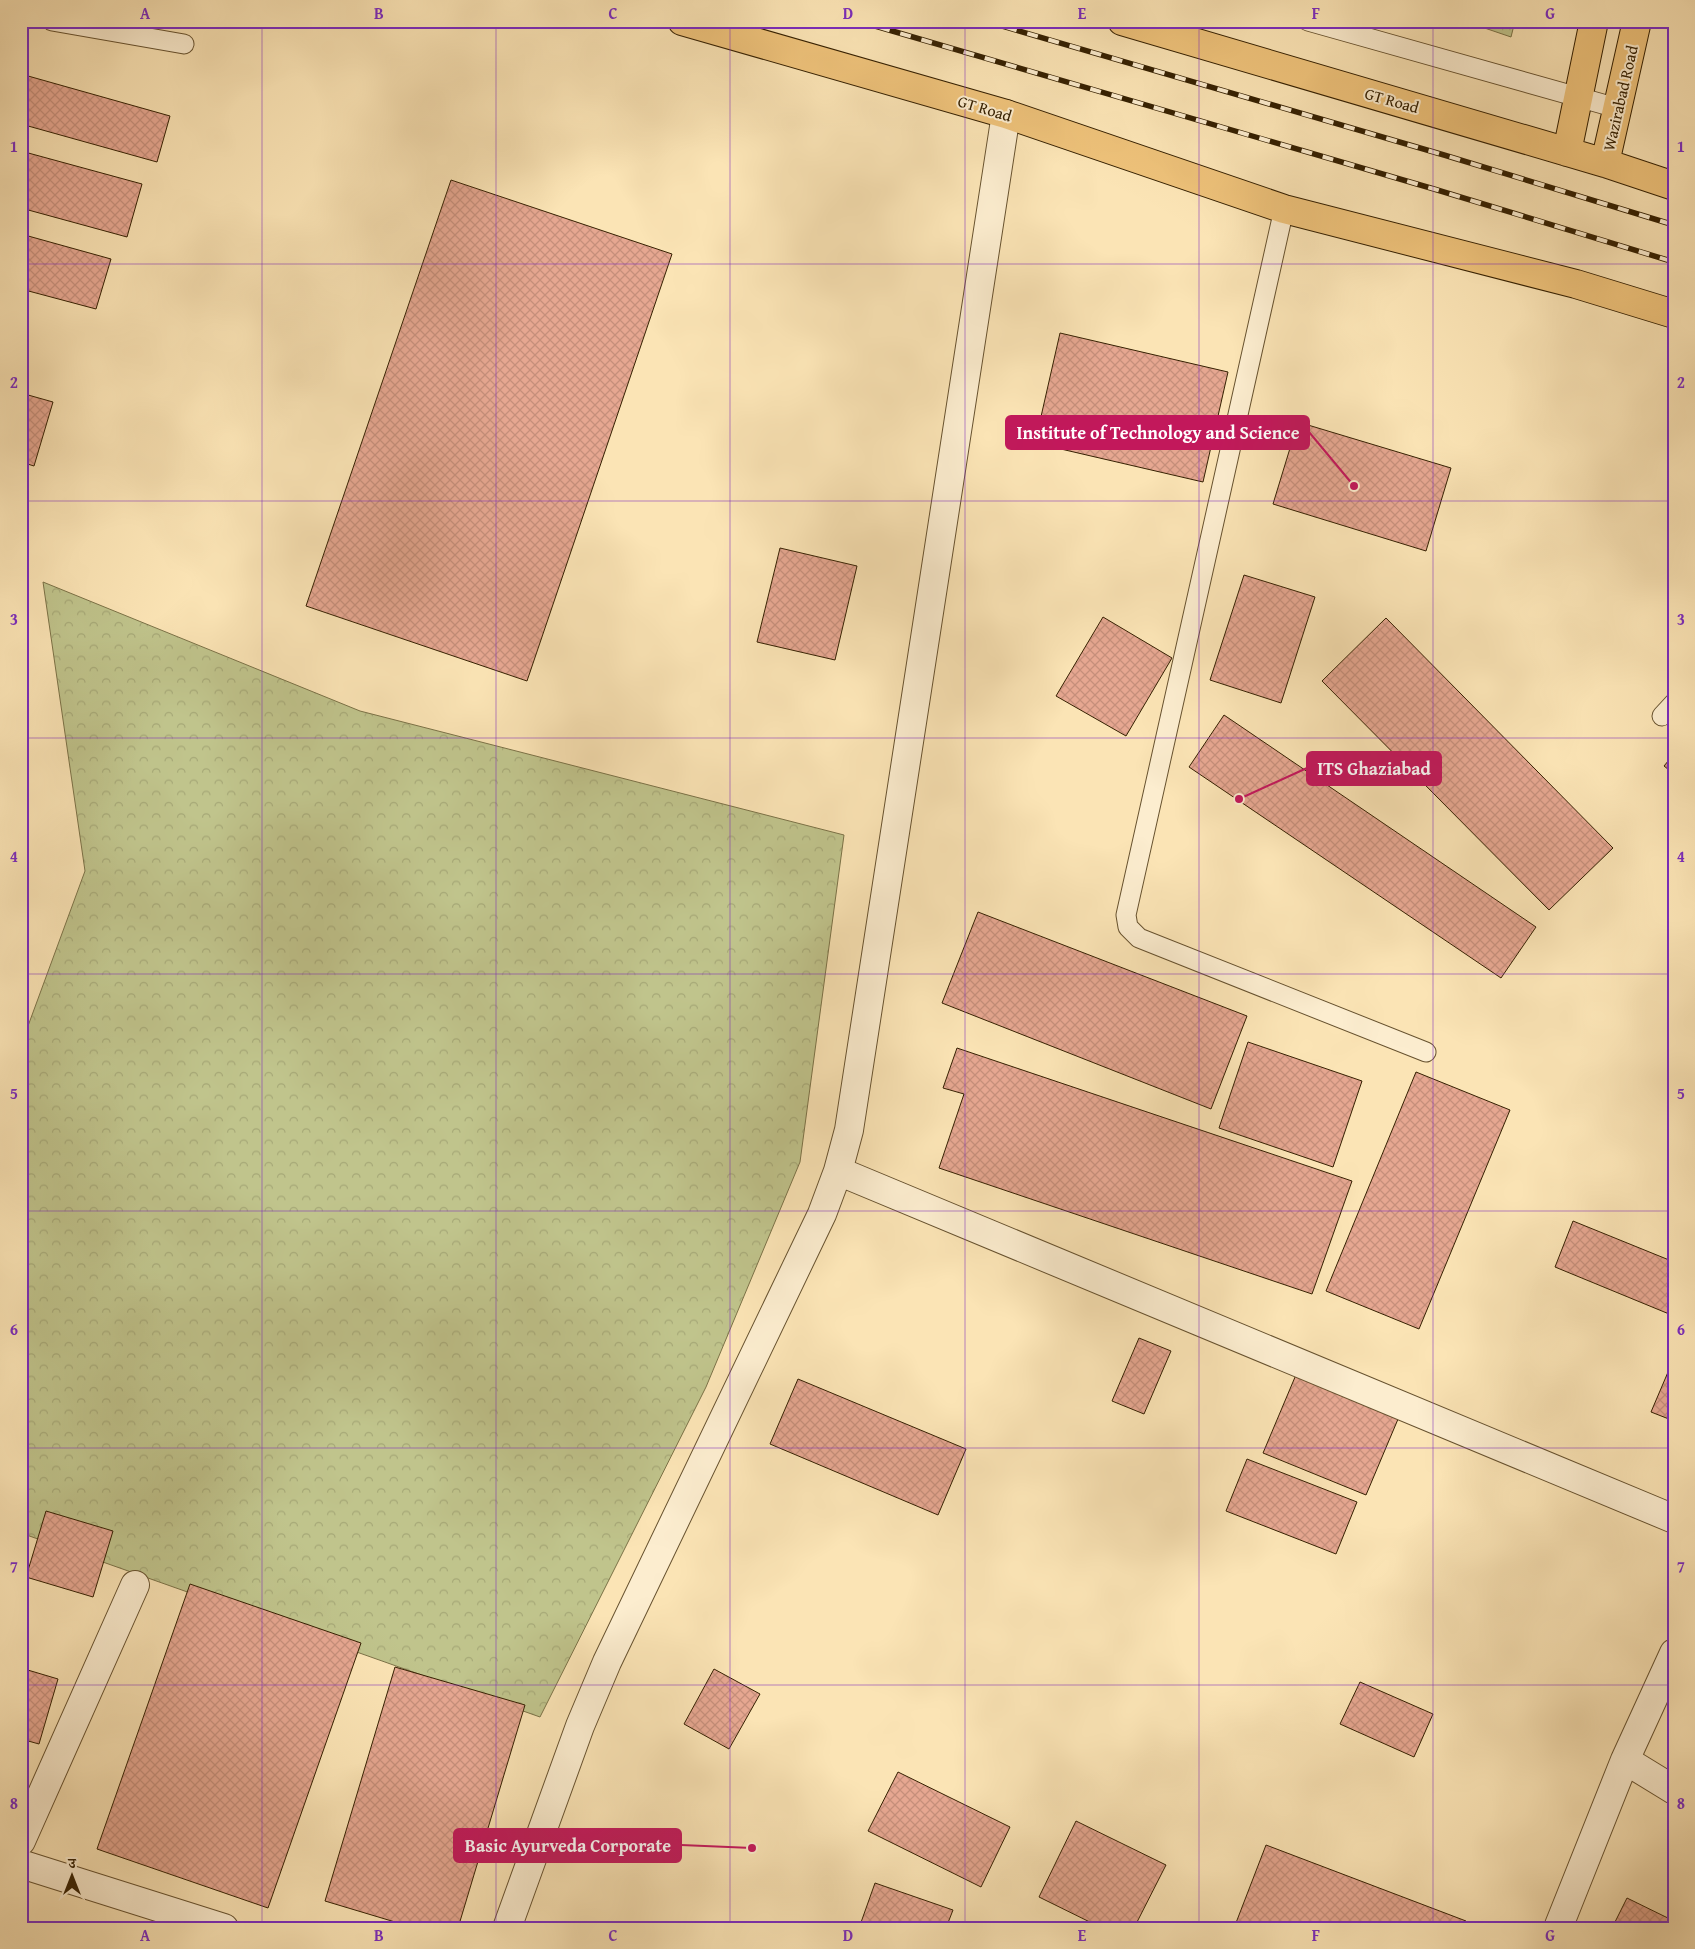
<svg xmlns="http://www.w3.org/2000/svg" width="1695" height="1949" viewBox="0 0 1695 1949" font-family="'Gentium Book Plus','Noto Serif Devanagari',serif">
<style>
.forest{fill:url(#forest-crowns);stroke:#7b7247}
.building{fill:url(#building-cross-hatch);stroke:#362102}
.lines{fill:none;stroke-linecap:round;stroke-linejoin:round}
.lane-casing{stroke:#67522f;stroke-width:21}
.street-casing{stroke:#67522f;stroke-width:30}
.highway-casing{stroke:#362102;stroke-width:30}
.lane{stroke:#fcedcf;stroke-width:19}
.street{stroke:#fcedcf;stroke-width:28}
.highway{stroke:#eec27a;stroke-width:28}
.rail-casing{stroke:#362102;stroke-width:5.5}
.rail{stroke:#fcedcf;stroke-width:4;stroke-dasharray:11;stroke-linecap:butt}
.grid{fill:none;stroke:#7b2cbf;stroke-width:1;stroke-opacity:0.55}
.labels{text-anchor:middle;dominant-baseline:central;stroke-width:4;stroke-linejoin:round;paint-order:stroke}
.street-label{font-size:16px;fill:#362102;stroke:#fcedcf}
.leader{fill:none;stroke:#c2185b;stroke-width:2}
.callout-dot{fill:#c2185b;stroke:#fcedcf;stroke-width:2}
.callout{fill:#c2185b;stroke:#c2185b;stroke-width:2}
.callout-label{font-size:18px;text-anchor:middle;font-weight:bold;fill:#fff}
.neatline{fill:none;stroke:#7b2cbf;stroke-width:2}
.grid-label{font-size:16px;text-anchor:middle;font-weight:bold;fill:#7b2cbf}
</style>
<defs>
<pattern id="forest-crowns" width="20" height="18" patternUnits="userSpaceOnUse" patternTransform="scale(1.25)"><rect width="20" height="18" fill="#c0c48c"/><path d="M2 6a3 3 0 1 1 6 0M12 15a3 3 0 1 1 6 0" fill="none" stroke="#a6a877"/></pattern>
<pattern id="building-cross-hatch" width="8" height="8" patternUnits="userSpaceOnUse" patternTransform="scale(1.25)"><rect width="8" height="8" fill="#e6a791"/><path d="M0 0l8 8M0 8l8-8" fill="none" stroke="#c68f7b"/></pattern>
</defs>
<rect width="100%" height="100%" fill="#fbe4b5"/>
<filter id="stains"><feTurbulence type="fractalNoise" baseFrequency=".004" numOctaves="4"/><feColorMatrix values="0 0 0 0 .2 0 0 0 0 .09 0 0 0 0 .02 0 0 0 .5 -.17"/></filter>
<radialGradient id="worn" r=".72"><stop offset=".6" stop-color="#630" stop-opacity="0"/><stop offset="1" stop-color="#630" stop-opacity=".3"/></radialGradient>
<path class="forest" d="M1464 21H1515L1511 37Z
M43 582 360 711 844 835 800 1162 706 1387 540 1717 21 1533V1045L85 871Z"/>
<path class="building" d="M21 74 170 116 157 162 21 124Z
M21 151 142 184 127 237 21 208Z
M451 180 672 254 527 681 306 606Z
M21 234 111 259 96 309 21 289Z
M1060 333 1228 372 1203 482 1035 443Z
M21 393 53 402 34 466 21 462Z
M1298 422 1451 468 1426 551 1273 504Z
M21 471 28 473 21 498Z
M780 548 857 566 835 660 757 642Z
M1244 575 1315 597 1281 703 1210 680Z
M1103 617 1172 658 1126 736 1056 696Z
M1386 618 1613 848 1549 910 1322 681Z
M1224 715 1536 927 1501 978 1189 767Z
M1674 754V774L1664 766Z
M978 912 1247 1016 1211 1109 942 1003Z
M1248 1042 1362 1081 1333 1167 1219 1128Z
M957 1048 1352 1181 1312 1294 939 1168 964 1094 943 1088Z
M1416 1072 1510 1110 1419 1329 1326 1291Z
M1573 1221 1674 1262V1316L1555 1267Z
M1139 1338 1171 1351 1144 1414 1112 1401Z
M1674 1358V1421L1651 1412Z
M1298 1370 1401 1412 1366 1495 1263 1453Z
M798 1379 966 1449 938 1515 770 1444Z
M1247 1459 1357 1502 1336 1554 1226 1511Z
M46 1511 113 1531 93 1597 26 1577Z
M190 1584 361 1643 268 1908 97 1849Z
M395 1667 525 1705 458 1928H415L325 1901Z
M21 1668 58 1679 39 1744 21 1739Z
M714 1669 760 1694 729 1749 684 1724Z
M1360 1682 1433 1714 1414 1757 1340 1724Z
M898 1772 1010 1827 981 1887 868 1831Z
M1076 1821 1166 1865 1134 1928H1102L1039 1897Z
M1266 1845 1466 1921 1464 1928H1234Z
M875 1883 953 1910 946 1928H859Z
M1627 1898 1674 1921V1928H1612Z"/>
<g class="lines">
<defs>
<path id="lane" d="M52 21 184 44
M1308 21 1617 108
M1284 209 1126 915 1128 927 1139 938 1426 1052
M1662 716 1674 703"/>
<path id="street" d="M838 1171 1674 1519
M1625 1760 1674 1790
M21 1841 135 1585
M21 1864 224 1928
M507 1928 580 1726 607 1662 822 1214 838 1171 849 1130 1006 114
M1558 1928 1625 1760 1674 1653"/>
<path id="highway" d="M682 21 1006 114 1284 209 1576 284 1674 314
M1122 21 1605 163 1674 186
M1567 152 1594 21
M1605 163 1637 21"/>
</defs>
<use href="#lane" class="lane-casing"/>
<use href="#street" class="street-casing"/>
<use href="#highway" class="highway-casing"/>
<use href="#lane" class="lane"/>
<use href="#street" class="street"/>
<use href="#highway" class="highway"/>
<defs>
<path id="rail" d="M858 21 1434 189 1674 262
M985 21 1444 155 1674 225"/>
</defs>
<use href="#rail" class="rail-casing"/>
<use href="#rail" class="rail"/>
</g>
<path class="grid" d="M262 21V1928M496 21V1928M730 21V1928M965 21V1928M1199 21V1928M1433 21V1928M21 264H1674M21 501H1674M21 738H1674M21 974H1674M21 1211H1674M21 1448H1674M21 1685H1674"/>
<g class="labels">
<g class="street-label">
<text transform="translate(1620 98) rotate(-77)">Wazirabad Road</text>
<text transform="translate(1392 100) rotate(16)">GT Road</text>
<text transform="translate(985 108) rotate(17)">GT Road</text>
</g>
</g>
<path class="leader" d="M1354 486L1309 432M1239 799L1307 768M752 1848L681 1845"/>
<g class="callout-dot">
<circle cx="1354" cy="486" r="5"/>
<circle cx="1239" cy="799" r="5"/>
<circle cx="752" cy="1848" r="5"/>
</g>
<g class="callout">
<rect x="1006" y="416" width="303" height="33" rx="5"/>
<rect x="1307" y="752" width="134" height="33" rx="5"/>
<rect x="454" y="1829" width="227" height="33" rx="5"/>
</g>
<g class="callout-label">
<text x="1158" y="439">Institute of Technology and Science</text>
<text x="1374" y="775">ITS Ghaziabad</text>
<text x="568" y="1852">Basic Ayurveda Corporate</text>
</g>
<rect width="1695" height="1949" fill="none" stroke="#fbe4b5" stroke-width="55"/>
<g transform="translate(72 1876)" stroke="#fcedcf" stroke-width="4" paint-order="stroke">
<path d="M0-4L9 19L0 12L-9 19Z" fill="#362102"/>
<text y="-8" font-size="14" font-weight="bold" text-anchor="middle" fill="#362102">उ</text>
</g>
<rect x="28" y="28" width="1640" height="1894" class="neatline"/>
<g class="grid-label">
<text x="145" y="19">A</text>
<text x="379" y="19">B</text>
<text x="613" y="19">C</text>
<text x="848" y="19">D</text>
<text x="1082" y="19">E</text>
<text x="1316" y="19">F</text>
<text x="1550" y="19">G</text>
<text x="14" y="152">1</text>
<text x="1681" y="152">1</text>
<text x="14" y="388">2</text>
<text x="1681" y="388">2</text>
<text x="14" y="625">3</text>
<text x="1681" y="625">3</text>
<text x="14" y="862">4</text>
<text x="1681" y="862">4</text>
<text x="14" y="1099">5</text>
<text x="1681" y="1099">5</text>
<text x="14" y="1335">6</text>
<text x="1681" y="1335">6</text>
<text x="14" y="1572">7</text>
<text x="1681" y="1572">7</text>
<text x="14" y="1809">8</text>
<text x="1681" y="1809">8</text>
<text x="145" y="1941">A</text>
<text x="379" y="1941">B</text>
<text x="613" y="1941">C</text>
<text x="848" y="1941">D</text>
<text x="1082" y="1941">E</text>
<text x="1316" y="1941">F</text>
<text x="1550" y="1941">G</text>
</g>
<rect width="100%" height="100%" filter="url(#stains)"/>
<rect width="100%" height="100%" fill="url(#worn)"/>
</svg>
